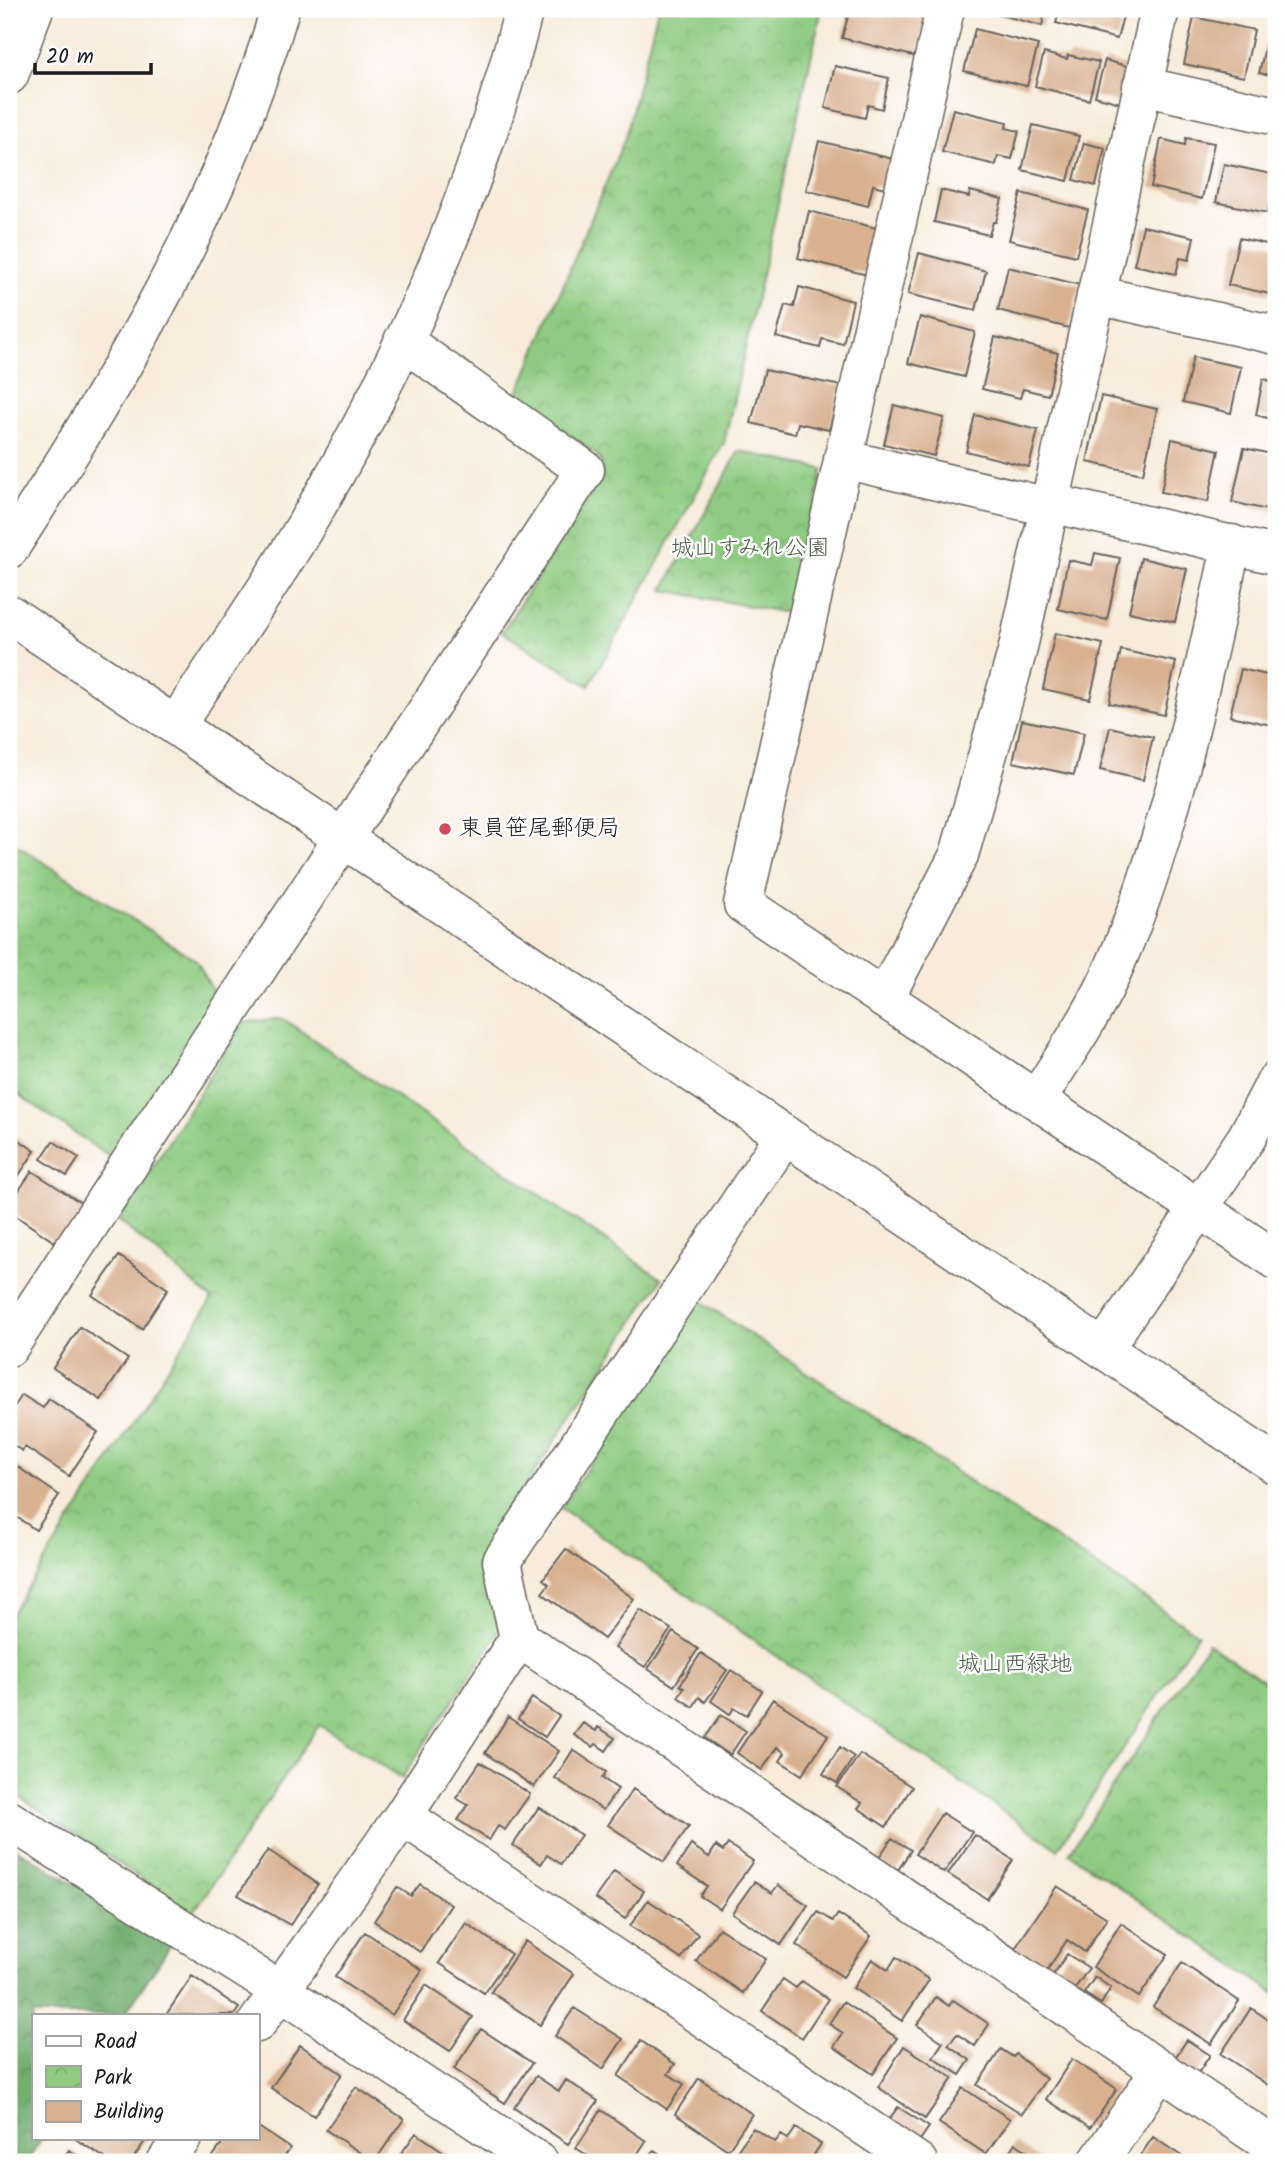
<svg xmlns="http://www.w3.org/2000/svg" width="1285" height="2171" viewBox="0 0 1285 2171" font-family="Kalam,'Klee One',sans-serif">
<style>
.forest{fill:url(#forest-crowns);stroke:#476646;stroke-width:2}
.park{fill:url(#park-crowns);stroke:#55744e;stroke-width:2}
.building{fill:#d8b191}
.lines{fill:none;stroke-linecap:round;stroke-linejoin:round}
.minor-casing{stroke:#69645e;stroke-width:41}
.tertiary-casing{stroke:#69645e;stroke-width:41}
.minor{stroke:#fff;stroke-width:38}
.tertiary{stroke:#fff;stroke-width:38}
.poi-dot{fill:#d1495b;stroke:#fff;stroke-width:2.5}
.labels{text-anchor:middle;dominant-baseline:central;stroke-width:5;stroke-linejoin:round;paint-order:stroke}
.park-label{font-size:23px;fill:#4a6244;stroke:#fff}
.poi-label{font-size:23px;fill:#1c1c1c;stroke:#fff;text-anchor:start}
</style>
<defs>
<pattern id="forest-crowns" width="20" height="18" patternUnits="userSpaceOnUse" patternTransform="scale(1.75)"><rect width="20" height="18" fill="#72af6f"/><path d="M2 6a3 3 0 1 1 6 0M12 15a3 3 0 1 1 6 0" fill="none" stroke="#5d8e5a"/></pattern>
<pattern id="park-crowns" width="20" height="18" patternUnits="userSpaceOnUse" patternTransform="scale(1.75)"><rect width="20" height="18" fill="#8ecb81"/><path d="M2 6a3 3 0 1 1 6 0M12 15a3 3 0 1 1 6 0" fill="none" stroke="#7aae6f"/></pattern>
</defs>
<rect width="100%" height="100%" fill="#fff"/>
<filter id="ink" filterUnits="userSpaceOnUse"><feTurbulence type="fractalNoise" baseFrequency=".0143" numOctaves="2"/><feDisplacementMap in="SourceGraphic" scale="14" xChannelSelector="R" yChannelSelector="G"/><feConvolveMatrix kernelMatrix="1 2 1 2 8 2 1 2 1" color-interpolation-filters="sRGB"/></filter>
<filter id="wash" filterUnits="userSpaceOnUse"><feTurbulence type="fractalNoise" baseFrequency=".00686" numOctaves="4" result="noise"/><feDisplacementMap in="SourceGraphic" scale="28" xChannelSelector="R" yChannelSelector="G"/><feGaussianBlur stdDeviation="1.57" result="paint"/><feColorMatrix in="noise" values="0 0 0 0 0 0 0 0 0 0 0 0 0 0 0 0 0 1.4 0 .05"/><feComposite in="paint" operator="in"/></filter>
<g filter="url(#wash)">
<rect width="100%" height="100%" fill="#f8ebda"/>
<path class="forest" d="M9 1844 172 1943 124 2015H33V2138H42L26 2162H9Z"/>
<path class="park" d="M658 9H822L724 443 589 686 502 632 602 475V464L598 456 517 395 625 138Z
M739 451 823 469 793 614 663 590Z
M9 840 196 960 219 1002 114 1160 9 1088Z
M282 1018 662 1279 481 1553 500 1630 402 1778 319 1725 193 1913 9 1790V1617L212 1299 119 1221 243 1023Z
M699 1300 1198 1634 1058 1849 561 1508Z
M1208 1643 1276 1689V1994L1069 1853Z"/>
<g id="blocks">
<path class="building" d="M850 9H903L928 15 917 57 842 38Z
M978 9H1046L1042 26Z
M1060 9H1125L1117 39 1056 23Z
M1194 17 1254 30 1244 77 1184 64Z
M975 29 1038 45 1027 86 964 71Z
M1269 31 1276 33V76L1259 73Z
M1044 53 1067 59 1068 55 1099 62 1089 100 1035 86Z
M1105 60 1130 67 1120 103 1095 96Z
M835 66 889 78 882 109 868 105 865 118 825 108Z
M953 109 1007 122 1006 128 1019 131 1012 159 998 156 996 165 942 152Z
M1033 125 1079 136 1068 181 1022 170Z
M1186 138 1214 143 1202 199 1151 187 1161 139 1185 145Z
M819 141 893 159 885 188 873 185 868 206 806 190Z
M1084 143 1105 148 1096 186 1074 180Z
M1224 164 1276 175V208L1269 207 1268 213 1216 202Z
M941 190 969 197 970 191 1002 199 996 222H993L989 235 934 222Z
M1021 193 1088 210 1076 256 1009 240Z
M809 211 888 231 876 277 798 258Z
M1143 226 1194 237 1189 260 1180 258 1176 274 1134 265Z
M1239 238 1276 246V265L1270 294 1228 285Z
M919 253 986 271 976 310 908 294Z
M1008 267 1080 285 1069 328 998 310Z
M799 287 853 301 843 344 822 339 820 348 776 337 785 305 794 307Z
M920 317 975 332 964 377 908 363Z
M995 337 1058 353 1048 395 1023 389 1020 398 982 389Z
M1193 357 1241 367 1231 413 1183 402Z
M765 370 841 386 829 430 798 423 795 434 751 423Z
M1263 379 1276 382V433L1270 431 1272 419 1256 415Z
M1101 396 1157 409 1143 474 1087 462Z
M894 405 944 418 934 456 884 444Z
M975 415 1038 430 1029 467 966 451Z
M1172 439 1219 450 1208 502 1161 492Z
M1244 448 1276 455V512L1232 502Z
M1095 553 1120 558 1107 620 1058 609 1068 560 1092 565Z
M1141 558 1187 569 1175 622 1129 612Z
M1055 633 1103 644 1090 699 1043 689Z
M1121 650 1176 662 1164 715 1109 703Z
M1241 669 1276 677V726L1230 716Z
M1022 720 1084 733 1074 775 1013 762Z
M1110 727 1153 737 1143 780 1100 770Z
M9 1133 35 1151 9 1190Z
M53 1141 79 1158 67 1176 41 1159Z
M32 1171 89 1208 63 1248 9 1211V1205Z
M119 1256 168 1289 142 1329 92 1295Z
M80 1327 128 1359 101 1400 53 1368Z
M22 1395 43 1408 49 1399 98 1432 69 1476 25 1447 22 1451 9 1442V1415Z
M9 1461 59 1495 36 1530 9 1512Z
M566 1549 634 1599 604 1639 542 1593 549 1584 543 1579Z
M640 1610 671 1629 645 1667 615 1648Z
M673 1632 698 1649 674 1686 648 1669Z
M701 1653 727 1670 705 1702 699 1697 693 1707 678 1697 684 1688 680 1685Z
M731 1670 762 1691 747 1715 734 1708 730 1714 711 1701Z
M532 1698 559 1716 545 1737 518 1719Z
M773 1699 828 1735 802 1775 780 1761 785 1753 777 1747 762 1770 737 1753Z
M721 1715 746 1731 730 1755 705 1738Z
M508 1717 559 1751 534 1787 485 1753Z
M583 1723 596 1731 598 1727 615 1738 606 1751 596 1744 593 1747 574 1735Z
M840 1747 854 1757 837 1783 823 1774Z
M573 1750 606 1772 602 1778 618 1789 603 1810 555 1778Z
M860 1754 912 1787 886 1827 858 1808 862 1803 837 1787Z
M480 1762 530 1794 505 1830 498 1826 489 1840 458 1820 468 1805 456 1798Z
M633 1789 689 1826 664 1862 608 1825Z
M539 1807 581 1835 561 1864 547 1855 541 1864 513 1845Z
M942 1813 972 1832 944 1873 915 1854Z
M975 1835 1013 1860 987 1899 948 1874Z
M892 1838 911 1850 896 1873 877 1860Z
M728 1844 753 1861 720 1909 700 1896 707 1886 677 1866 691 1845 709 1857 716 1846 723 1851Z
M268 1850 318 1884 290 1925 238 1895Z
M614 1871 644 1891 625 1919 595 1898Z
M754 1882 772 1893 778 1885 808 1905 781 1945 732 1913Z
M420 1884 451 1905 420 1952 374 1921 397 1887 411 1896Z
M1057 1886 1107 1918 1085 1952 1067 1940 1046 1972 1014 1950Z
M648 1900 698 1934 681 1959 630 1926Z
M818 1912 833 1921 838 1914 871 1936 843 1977 796 1945Z
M466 1923 511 1954 484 1993 439 1963Z
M1121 1923 1168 1954 1139 1997 1093 1967Z
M719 1928 766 1959 743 1993 696 1961Z
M365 1932 422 1970 392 2015 335 1977Z
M525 1941 574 1974 540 2025 491 1992Z
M1067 1954 1089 1968 1071 1994 1050 1980Z
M896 1957 929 1980 902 2021 853 1988 872 1959 888 1970Z
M1182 1963 1239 2001 1211 2044 1153 2007Z
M192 1976 239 2008 234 2015H166Z
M1095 1977 1111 1988 1101 2004 1084 1993Z
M783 1979 796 1988 802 1981 828 1999 802 2038 762 2011Z
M426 1985 473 2017 450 2051 403 2020Z
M936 1997 949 2006 953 2000 989 2024 975 2046 957 2034 948 2045 970 2060 960 2075 933 2057 943 2042 917 2025Z
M843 2002 897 2038 873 2074 834 2047 843 2033 829 2024Z
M574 2008 623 2039 603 2069 555 2036Z
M1251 2008 1276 2025V2072L1268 2085 1221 2054Z
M481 2029 532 2063 505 2103 454 2069Z
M1187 2040 1210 2055 1196 2076 1173 2061Z
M641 2041 675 2064 668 2074 684 2084 667 2109 618 2076Z
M300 2045 342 2074 314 2116 271 2088Z
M904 2046 953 2078 925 2119 878 2087Z
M1001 2049 1013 2057 1016 2054 1046 2079 1022 2114 977 2085Z
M1072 2059 1117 2089 1090 2128 1046 2099Z
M536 2076 559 2091 566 2080 598 2101 568 2144 514 2108Z
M699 2078 752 2114 728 2150 675 2114Z
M356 2087 404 2119 374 2162 326 2130Z
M963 2088 1010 2119 986 2154 939 2123Z
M898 2107 929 2127 916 2146 885 2125Z
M601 2110 646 2141 632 2162H598L576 2148Z
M257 2126 290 2148 281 2162H209L226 2138H257Z
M753 2128 775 2142 781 2135 788 2139 796 2128 821 2144 809 2162H733L731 2160Z
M416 2133 459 2162H395Z
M1153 2137 1177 2153 1190 2162H1136Z
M74 2138H147L131 2162H111Z
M1015 2143 1043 2162H1003Z
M69 2150 87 2162H61Z
M654 2150 673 2162H646Z"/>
</g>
</g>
<g filter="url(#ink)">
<use href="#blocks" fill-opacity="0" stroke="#69645e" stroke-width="2"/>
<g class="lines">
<defs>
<path id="minor" d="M945 9 743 904 1276 1260
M9 75 34 9
M1142 86 1276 116
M1096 295 1276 335
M843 459 1049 507
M1050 503 1276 555
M9 549C120 378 223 206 280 9
M176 725C215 665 257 605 295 543 395 378 477 196 524 9
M884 999 959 855 1017 652 1160 9
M1037 1099C1064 1056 1095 1013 1115 965 1173 831 1199 687 1232 544
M785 1135 502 1561 519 1638 1276 2148
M9 1347 585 470 403 341
M1104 1348 1247 1137 1276 1081
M403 1816 918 2162
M9 1820 279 1990 539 2162
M257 2023 403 1816 519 1638
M166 2162 182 2138
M1098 2162 1161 2069"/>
<path id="tertiary" d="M9 614 1276 1465"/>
</defs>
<use href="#minor" class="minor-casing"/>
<use href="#tertiary" class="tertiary-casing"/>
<use href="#minor" class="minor"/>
<use href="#tertiary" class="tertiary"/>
</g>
</g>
<circle class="poi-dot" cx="445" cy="829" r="7"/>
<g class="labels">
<g class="park-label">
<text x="750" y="549">城山すみれ公園</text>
<text x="1015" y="1665">城山西緑地</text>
</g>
<g class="poi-label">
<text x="459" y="829">東員笹尾郵便局</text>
</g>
</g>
<rect width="1285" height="2171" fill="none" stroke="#fff" stroke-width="35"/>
<rect x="32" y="2014" width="228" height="126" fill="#ffffff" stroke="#a4a4a4" stroke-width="2"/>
<rect x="46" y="2036" width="35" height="10" fill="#ffffff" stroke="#a4a4a4" stroke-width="2"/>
<text x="94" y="2048" font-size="21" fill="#1c1c1c">Road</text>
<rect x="46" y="2066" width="35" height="21" fill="url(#park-crowns)" stroke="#a4a4a4" stroke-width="2"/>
<text x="94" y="2084" font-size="21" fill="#1c1c1c">Park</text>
<rect x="46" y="2101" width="35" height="21" fill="#d8b191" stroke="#a4a4a4" stroke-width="2"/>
<text x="94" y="2118" font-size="21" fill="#1c1c1c">Building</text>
<path d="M35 63v10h116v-10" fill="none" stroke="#1c1c1c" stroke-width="3.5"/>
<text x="46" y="63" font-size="21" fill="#1c1c1c" stroke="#ffffff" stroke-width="5" paint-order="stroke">20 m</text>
</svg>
